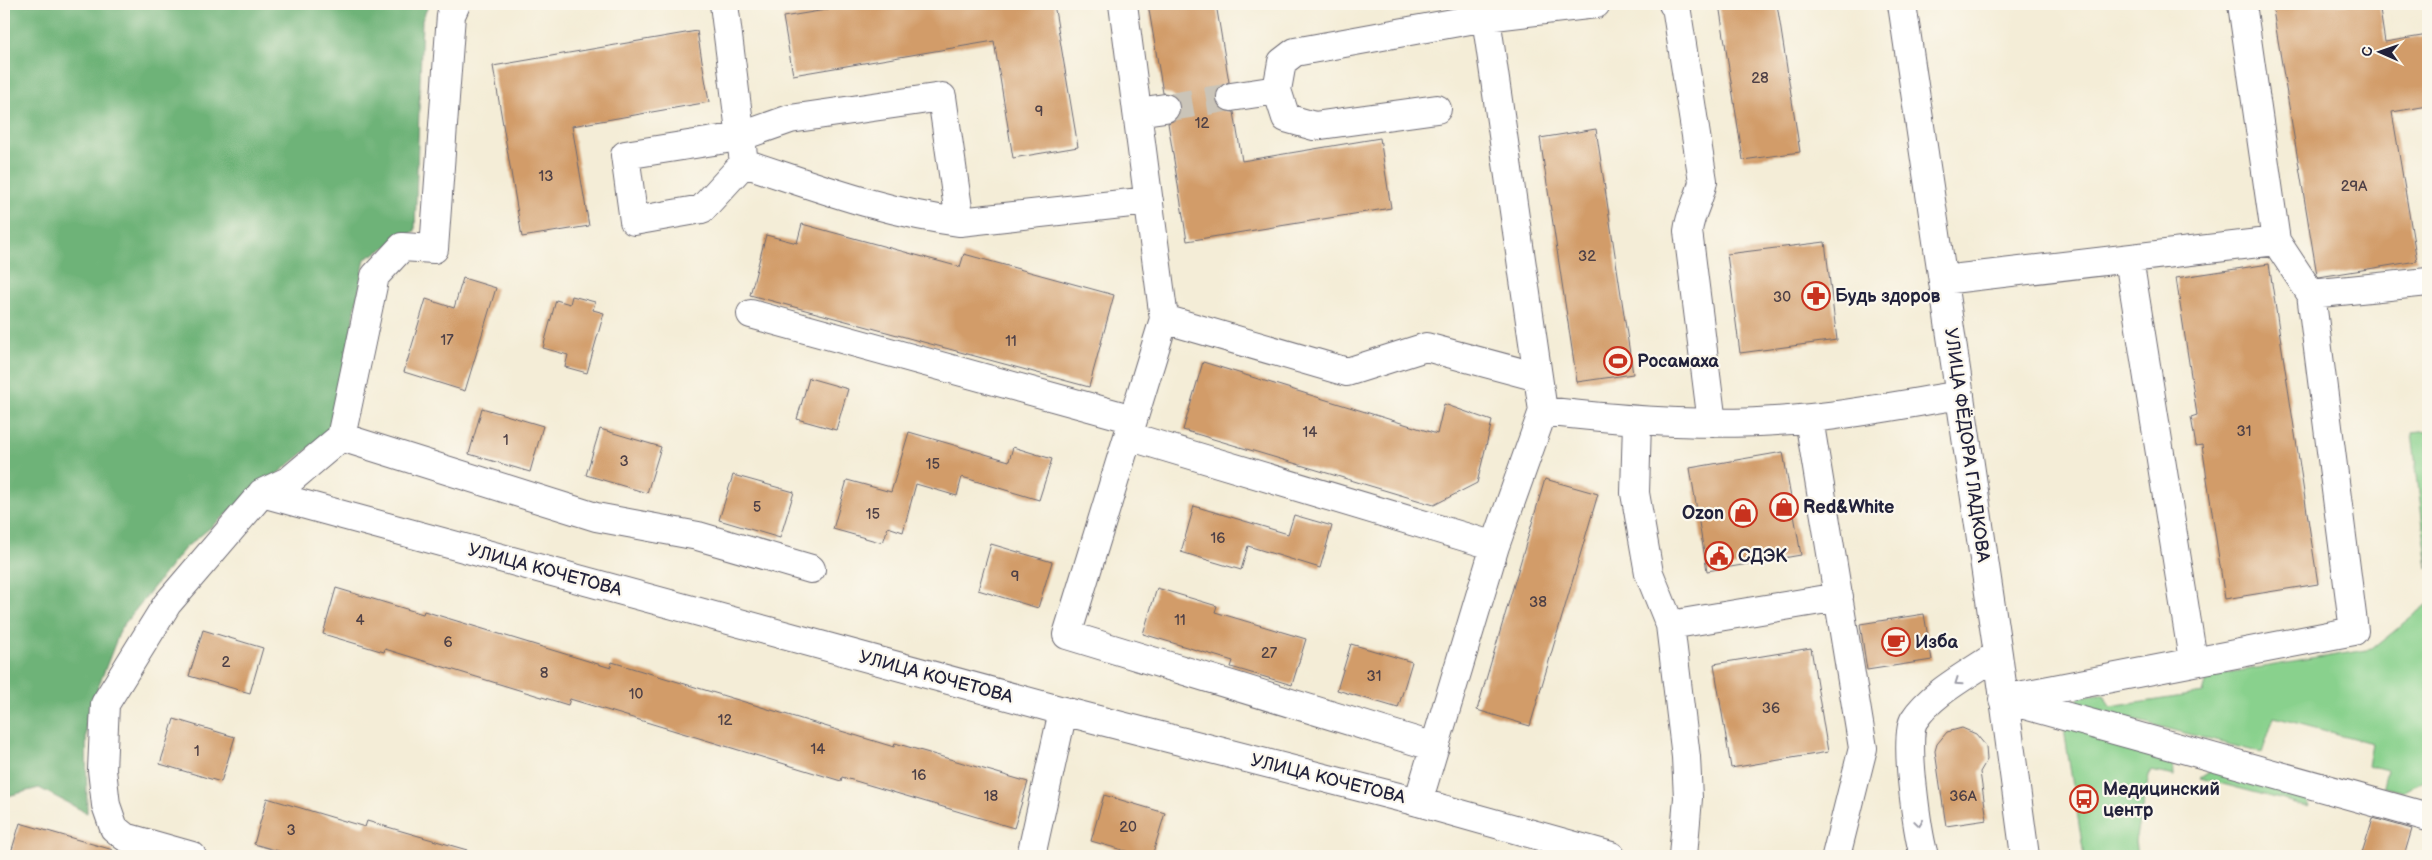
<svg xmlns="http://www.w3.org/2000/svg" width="2432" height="860" viewBox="0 0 2432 860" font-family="'Balsamiq Sans',sans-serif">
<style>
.green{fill:#89d18d;stroke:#567a64}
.forest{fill:#6eb378;stroke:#486a5a}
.building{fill:#d29c69}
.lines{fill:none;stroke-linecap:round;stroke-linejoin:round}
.minor-tunnel{stroke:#cac4b8;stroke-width:28;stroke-dasharray:28 14;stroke-linecap:butt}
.minor-casing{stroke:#6c6972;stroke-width:30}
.minor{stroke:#fff;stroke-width:28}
.oneway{stroke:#9c9ca7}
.labels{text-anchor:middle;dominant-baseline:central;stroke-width:4.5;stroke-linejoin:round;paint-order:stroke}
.number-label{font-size:15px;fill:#4e4046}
.poi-label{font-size:18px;font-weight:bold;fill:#22223b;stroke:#fbf7ec;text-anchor:start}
.street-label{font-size:18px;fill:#22223b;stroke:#fbf7ec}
</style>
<rect width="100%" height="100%" fill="#fbf7ec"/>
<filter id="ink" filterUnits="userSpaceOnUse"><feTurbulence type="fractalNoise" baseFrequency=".02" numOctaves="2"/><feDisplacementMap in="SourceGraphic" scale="10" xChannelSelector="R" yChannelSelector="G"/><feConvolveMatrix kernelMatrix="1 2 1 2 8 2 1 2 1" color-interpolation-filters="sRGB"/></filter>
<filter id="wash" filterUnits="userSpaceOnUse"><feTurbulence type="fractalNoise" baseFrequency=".0096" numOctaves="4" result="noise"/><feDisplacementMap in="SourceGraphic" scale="20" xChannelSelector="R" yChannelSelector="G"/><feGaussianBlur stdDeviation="1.12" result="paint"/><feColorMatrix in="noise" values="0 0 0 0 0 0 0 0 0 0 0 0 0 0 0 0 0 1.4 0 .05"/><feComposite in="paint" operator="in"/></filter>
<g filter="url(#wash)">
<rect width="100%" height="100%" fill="#f4edd7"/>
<path class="green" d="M2428 431V568L2412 433Z
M2428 604V778L2405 791 2383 786 2387 770 2368 765 2372 743 2274 717 2262 753 2077 705 2079 696 2104 695 2110 707 2203 693 2208 676 2372 649Z
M2063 723 2173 757 2174 776 2150 771 2135 841 2137 856H2084Z
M2216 768 2304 793 2310 807 2200 778Z"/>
<path class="forest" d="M4 4H429L422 20 415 231 365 259 332 430 185 548 121 628 86 719 87 813 39 788 4 797Z"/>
<g id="blocks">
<path class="building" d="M862 4H1054L1078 147 1013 158 994 41 793 75 783 17Z
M1148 4H1216L1229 82 1222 85 1217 91 1216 100 1219 107 1225 111 1234 112 1242 161 1380 138 1391 208 1187 241 1168 123 1175 120 1179 114 1180 105 1178 99 1171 94 1163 93Z
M1719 4H1777L1800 152 1743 160Z
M2272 4H2379L2385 42 2428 35V106L2392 112 2417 261 2319 277 2317 275Z
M697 31 709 102 572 126 589 226 522 237 493 66Z
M1596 129 1633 374 1577 382 1540 138Z
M802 224 960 267 964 254 1114 295 1089 387 750 295 766 235 797 243Z
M1825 242 1837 340 1740 353 1727 254Z
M2269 264 2318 584 2225 599 2202 445 2196 446 2191 417 2197 415 2176 278Z
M463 278 496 288 465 391 404 372 426 299 454 308Z
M572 296 595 302 593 310 604 313 587 373 565 367 568 355 543 348 556 300 570 304Z
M1203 362 1437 434 1444 404 1492 421 1477 483 1434 505 1183 430Z
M809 378 848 389 836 430 797 419Z
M482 408 543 426 530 472 469 454Z
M600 429 661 447 647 493 586 475Z
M909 432 1009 461 1013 447 1052 459 1039 500 962 477 957 496 916 484 903 532 888 527 883 543 833 529 847 480 891 492Z
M1783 452 1801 555 1707 571 1690 468Z
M733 475 794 492 780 538 719 520Z
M1545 479 1598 494 1530 726 1477 710Z
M1194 506 1288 534 1294 515 1332 526 1320 568 1248 546 1241 570 1181 552Z
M991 544 1052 562 1038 608 978 590Z
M336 588 423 614 424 611 611 668 612 662 894 747 895 743 1028 782 1014 828 842 777 841 781 570 699 568 705 385 649 384 652 323 634Z
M1157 588 1217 606 1215 612 1306 639 1292 685 1231 667 1233 661 1143 634Z
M1924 614 1932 660 1867 670 1860 624Z
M203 630 263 648 250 693 189 676Z
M1351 644 1412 662 1398 708 1337 690Z
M1811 648 1828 752 1731 768 1714 664Z
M174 719 235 737 221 782 160 764Z
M1962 728 1976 734 1986 746 1987 760 1980 772 1987 820 1946 826 1935 751 1937 744 1947 732Z
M1104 795 1165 813 1152 856H1143L1091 841Z
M267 798 365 827 367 821 467 850 466 856H296L254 844Z
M2373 818 2412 829 2404 856H2361Z
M20 823 113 850 112 856H10Z"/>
</g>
</g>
<g filter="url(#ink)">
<use href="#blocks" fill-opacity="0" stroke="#6c6972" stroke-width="1"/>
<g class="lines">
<path class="minor-tunnel" d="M1165 108 1231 97"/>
<defs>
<path id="minor" d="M724 4 744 163C815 186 885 213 960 222
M1123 4 1164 319 1067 635 1435 747
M1673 4 1676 6 1703 181C1700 199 1690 213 1688 231L1712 423
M1902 4 1998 654 2025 856
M2242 4 2276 241
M1231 97 1277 90
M1437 109 1314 126 1286 118 1277 90 1282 62 1295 52 1486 17 1596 4
M1137 112 1165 108
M744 163 702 209 634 221 625 155 739 137 790 119 942 97 960 222 1149 201
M2129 259 2193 660
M1943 280 2276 241 2311 294 2428 282
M2311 294 2354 631 2003 699 2428 817
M751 314 1133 419
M1164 319 1347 372 1426 347 1538 377
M1543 411C1631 421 1721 428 1811 418 1861 413 1911 403 1960 395
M1809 419 1863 748 1836 856
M1637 421 1635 493 1649 573 1670 625 1686 757 1688 798 1683 856
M1128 436 1495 546
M341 437 596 517 698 536 811 569
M262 493 1063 711 1418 802 1611 856
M1670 625 1839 597
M1418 802 1495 546 1543 411 1484 4
M192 856 125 837 114 828 106 805 102 770 105 704 167 604 262 493 290 480 341 437 375 276 402 247 434 249 451 15 456 4
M1031 856 1063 711
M1924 856C1918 834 1903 737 1914 720 1931 693 1971 673 1998 654"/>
</defs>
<use href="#minor" class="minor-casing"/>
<use href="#minor" class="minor"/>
</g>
<defs><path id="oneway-chevron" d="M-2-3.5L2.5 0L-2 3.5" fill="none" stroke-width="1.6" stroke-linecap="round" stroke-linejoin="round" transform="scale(1.25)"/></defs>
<g class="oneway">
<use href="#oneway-chevron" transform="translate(1958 682) rotate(145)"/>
<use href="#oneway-chevron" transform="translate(1919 823) rotate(82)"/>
</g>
</g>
<defs>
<symbol id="pharmacy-ring" viewBox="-11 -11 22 22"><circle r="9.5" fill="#fbf7ec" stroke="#c8321e" stroke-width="1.5"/><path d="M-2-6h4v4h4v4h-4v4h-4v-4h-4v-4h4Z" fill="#c8321e"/></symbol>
<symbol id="stadium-ring" viewBox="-11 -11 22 22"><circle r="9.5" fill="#fbf7ec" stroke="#c8321e" stroke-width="1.5"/><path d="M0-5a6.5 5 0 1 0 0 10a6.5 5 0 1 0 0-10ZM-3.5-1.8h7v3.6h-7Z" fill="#c8321e"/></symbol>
<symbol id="shop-ring" viewBox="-11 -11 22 22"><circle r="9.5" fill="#fbf7ec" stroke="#c8321e" stroke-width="1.5"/><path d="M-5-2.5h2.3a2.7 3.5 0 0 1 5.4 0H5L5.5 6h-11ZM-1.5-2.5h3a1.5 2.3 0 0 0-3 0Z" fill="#c8321e"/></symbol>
<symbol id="civic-ring" viewBox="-11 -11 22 22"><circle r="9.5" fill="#fbf7ec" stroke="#c8321e" stroke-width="1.5"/><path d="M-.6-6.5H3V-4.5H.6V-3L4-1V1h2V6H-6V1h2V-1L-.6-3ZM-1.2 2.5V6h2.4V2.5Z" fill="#c8321e"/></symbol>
<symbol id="cafe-ring" viewBox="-11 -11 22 22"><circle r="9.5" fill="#fbf7ec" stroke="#c8321e" stroke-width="1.5"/><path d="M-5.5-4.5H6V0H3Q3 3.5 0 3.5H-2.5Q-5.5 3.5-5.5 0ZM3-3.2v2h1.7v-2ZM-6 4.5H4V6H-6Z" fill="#c8321e"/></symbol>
<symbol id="bus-ring" viewBox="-11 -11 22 22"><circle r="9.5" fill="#fbf7ec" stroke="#c8321e" stroke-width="1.5"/><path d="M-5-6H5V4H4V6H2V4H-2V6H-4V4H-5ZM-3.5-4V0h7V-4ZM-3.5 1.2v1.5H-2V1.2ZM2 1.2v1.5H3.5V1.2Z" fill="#c8321e"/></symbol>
</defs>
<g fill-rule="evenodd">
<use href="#pharmacy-ring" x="1800" y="280" width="32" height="32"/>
<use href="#stadium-ring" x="1602" y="345" width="32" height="32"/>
<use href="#shop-ring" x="1768" y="491" width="32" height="32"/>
<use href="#shop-ring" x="1727" y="497" width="32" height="32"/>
<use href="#civic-ring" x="1703" y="540" width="32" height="32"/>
<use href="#cafe-ring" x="1880" y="626" width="32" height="32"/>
<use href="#bus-ring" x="2068" y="783" width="32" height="32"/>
</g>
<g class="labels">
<g class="number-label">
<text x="1760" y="78">28</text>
<text x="1039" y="111">9</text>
<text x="1202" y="123">12</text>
<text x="546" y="176">13</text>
<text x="2354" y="186">29А</text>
<text x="1587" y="256">32</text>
<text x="1782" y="297">30</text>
<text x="447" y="340">17</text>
<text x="1011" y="341">11</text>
<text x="2244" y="431">31</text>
<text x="1310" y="432">14</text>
<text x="506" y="440">1</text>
<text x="624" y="461">3</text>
<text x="933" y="464">15</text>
<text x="757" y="507">5</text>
<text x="873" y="514">15</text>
<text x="1218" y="538">16</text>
<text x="1015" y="576">9</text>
<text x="1538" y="602">38</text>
<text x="360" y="620">4</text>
<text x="1180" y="620">11</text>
<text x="448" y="642">6</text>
<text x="1269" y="653">27</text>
<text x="226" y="662">2</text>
<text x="544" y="673">8</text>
<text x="1374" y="676">31</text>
<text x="636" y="694">10</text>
<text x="1771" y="708">36</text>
<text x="725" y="720">12</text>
<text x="818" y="749">14</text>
<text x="197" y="751">1</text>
<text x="919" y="775">16</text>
<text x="991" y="796">18</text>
<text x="1963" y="796">36А</text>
<text x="1128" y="827">20</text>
<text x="291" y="830">3</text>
</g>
<g class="poi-label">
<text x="1835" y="296">Будь здоров</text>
<text x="1637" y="361">Росамаха</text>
<text x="1803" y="507">Red&amp;White</text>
<text x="1724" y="513" text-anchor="end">Ozon</text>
<text x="1738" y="556">СДЭК</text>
<text x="1915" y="642">Изба</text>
<text x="2103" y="789">Медицинский<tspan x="2103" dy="21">центр</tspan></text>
</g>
<g class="street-label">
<text transform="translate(1967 445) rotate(82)">УЛИЦА ФЁДОРА ГЛАДКОВА</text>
<text transform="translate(545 570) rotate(15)">УЛИЦА КОЧЕТОВА</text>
<text transform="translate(936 677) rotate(15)">УЛИЦА КОЧЕТОВА</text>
<text transform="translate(1328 779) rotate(14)">УЛИЦА КОЧЕТОВА</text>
</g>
</g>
<rect width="2432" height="860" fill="none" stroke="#fbf7ec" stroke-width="20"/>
<g transform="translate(2380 52) rotate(272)" stroke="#fbf7ec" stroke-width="4" paint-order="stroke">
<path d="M0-4L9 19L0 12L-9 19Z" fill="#22223b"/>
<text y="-8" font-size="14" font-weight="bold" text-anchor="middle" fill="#22223b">С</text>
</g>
</svg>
